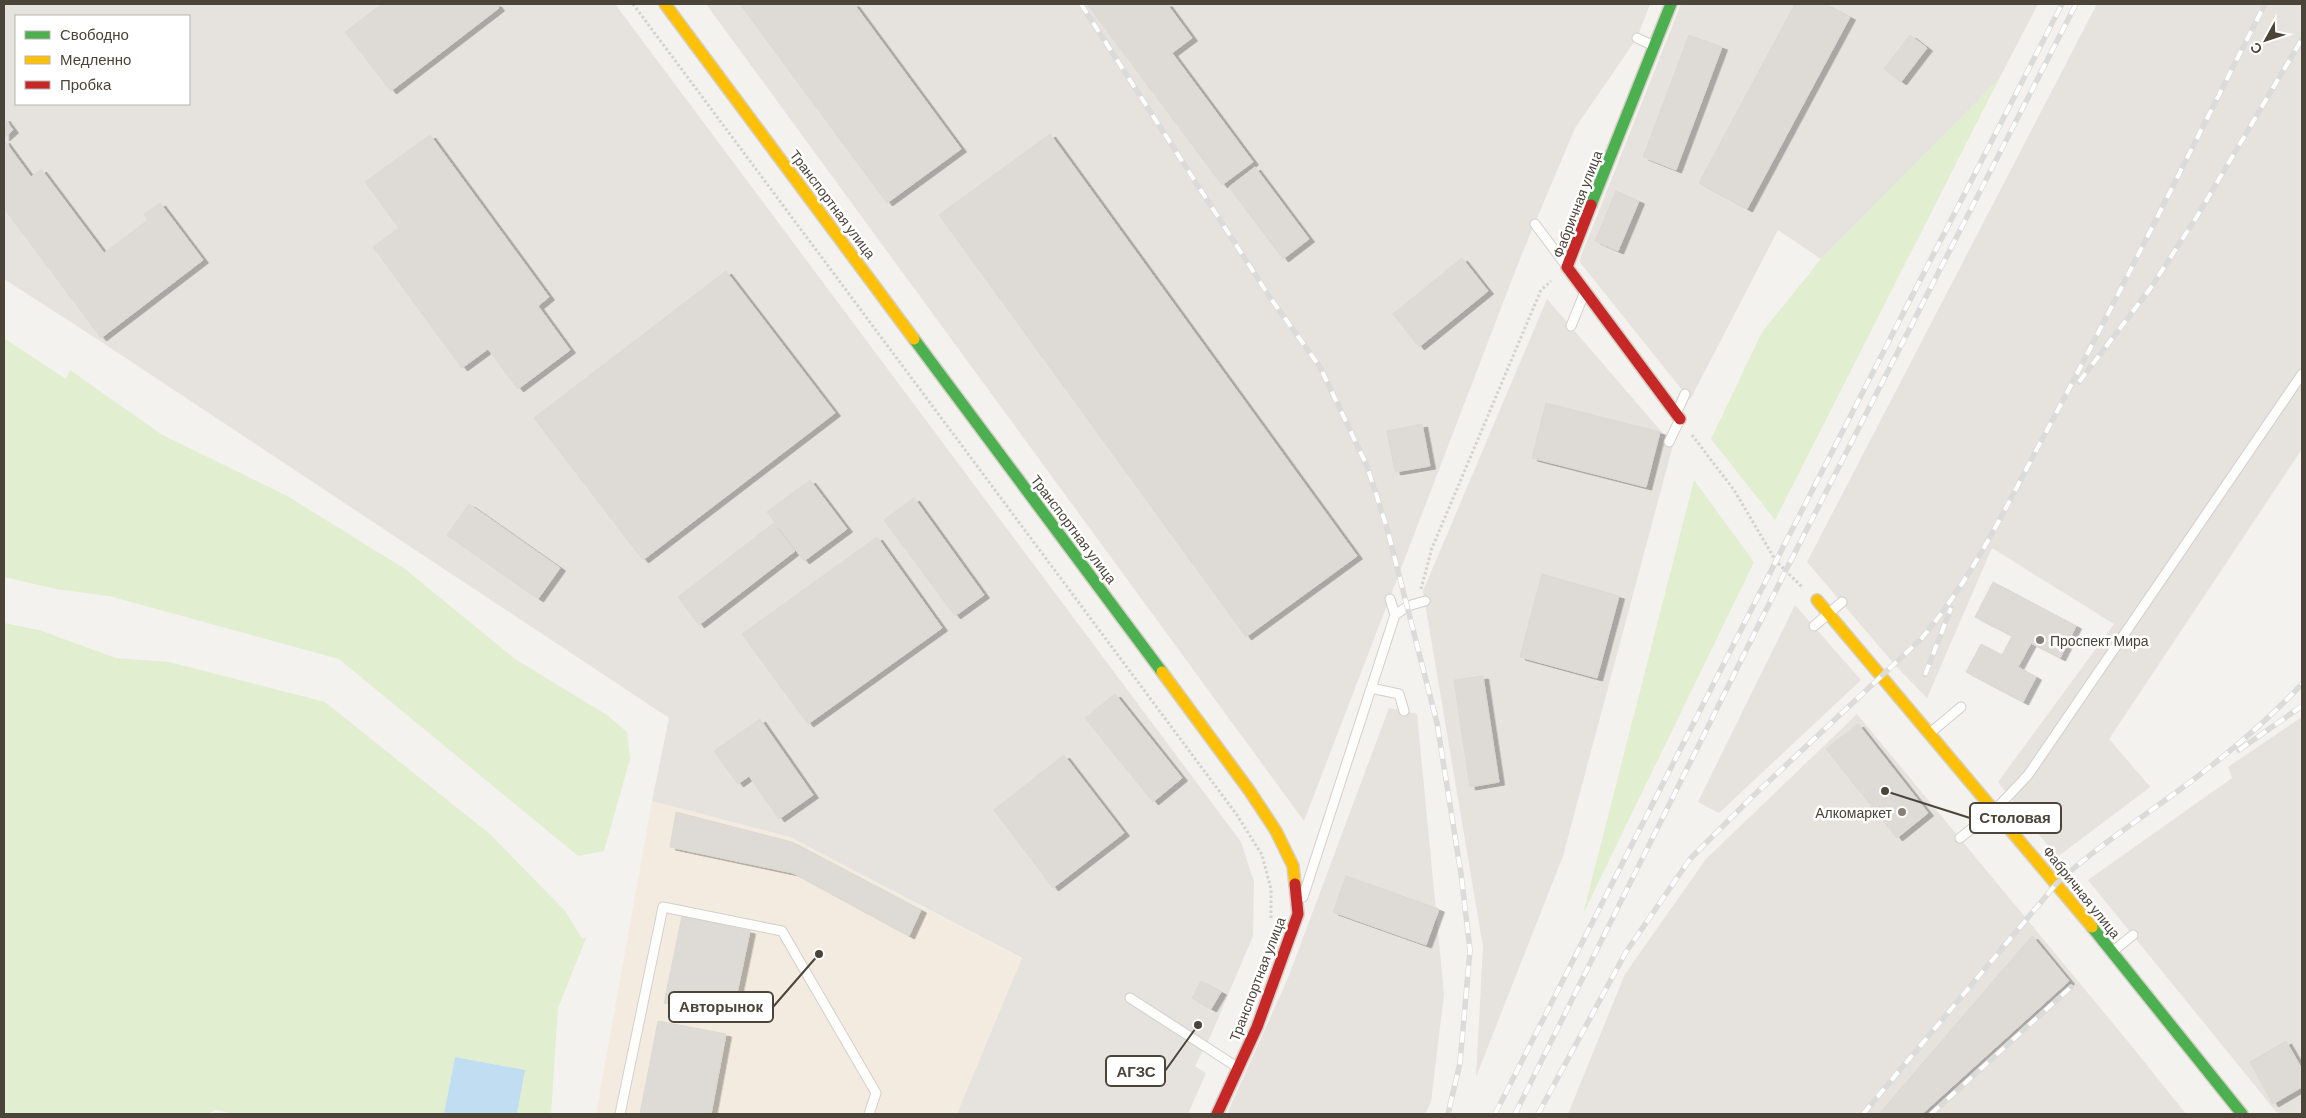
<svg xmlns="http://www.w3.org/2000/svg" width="2306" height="1118" viewBox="0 0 2306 1118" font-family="Barlow,sans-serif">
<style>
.commercial{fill:#f3ebdf}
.industrial{fill:#e6e2de;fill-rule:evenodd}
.green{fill:#e1eecf}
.parking{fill:#e6e3df}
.water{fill:#c0ddf1}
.building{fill:#dedbd6;stroke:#dcd9d4;filter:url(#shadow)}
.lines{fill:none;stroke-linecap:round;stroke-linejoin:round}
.lane-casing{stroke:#d2d0cb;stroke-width:11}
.fast-casing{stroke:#d3cfc5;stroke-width:14}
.slow-casing{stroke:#d3cfc5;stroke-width:14}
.jam-casing{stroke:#d3cfc5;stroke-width:14}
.path{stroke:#d3d2cc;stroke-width:3;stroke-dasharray:2.5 2.5;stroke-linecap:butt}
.lane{stroke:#fdfdfc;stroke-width:9}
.fast{stroke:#4caf50;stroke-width:11}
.slow{stroke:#ffc107;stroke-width:11}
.jam{stroke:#c62828;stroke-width:11}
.rail-casing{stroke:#dbdbda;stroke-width:5.5}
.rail{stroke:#fff;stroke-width:4;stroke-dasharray:11;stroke-linecap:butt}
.poi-dot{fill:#868178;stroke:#fff;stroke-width:2}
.labels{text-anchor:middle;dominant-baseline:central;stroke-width:5;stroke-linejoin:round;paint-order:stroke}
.street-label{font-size:14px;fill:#4b4439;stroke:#fff}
.poi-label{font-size:14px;fill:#4b4439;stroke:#fff;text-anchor:start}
.leader{fill:none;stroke:#4b4439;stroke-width:2}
.callout-dot{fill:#4b4439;stroke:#fff;stroke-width:2}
.callout{fill:#fff;stroke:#4b4439;stroke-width:2}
.callout-label{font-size:15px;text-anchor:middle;font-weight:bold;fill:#4b4439}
</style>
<defs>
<filter id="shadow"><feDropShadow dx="5.5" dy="3" stdDeviation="0" flood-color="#0004"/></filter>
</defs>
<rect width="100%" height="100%" fill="#f4f2ee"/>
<path class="commercial" d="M652 801 790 837 1022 959 957 1114H596Z"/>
<path class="industrial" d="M4 4H615L1241 842 1254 882 1253 936 1211 1035 1195 1066 1206 1073 1188 1114H957L1022 958 790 837 652 801 669 718 100 341 4 279ZM16 16H189V104H16Z
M706 4H1650L1637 38 1575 128 1521 256 1304 821Z
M1681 4H2038L1999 79 1821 259 1778 230 1690 400 1579 261Z
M2097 4H2302V449L2109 739 2150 787 2057 857 1998 782 2114 624 1992 548 1927 698 1895 665 1807 562Z
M1547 299 1673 445 1563 856 1476 1077 1483 947 1423 591Z
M1795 605 1861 680 1719 813 1698 802Z
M1389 708 1417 714 1444 994 1431 1102 1425 1114H1227L1288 978Z
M1857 714 2130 1044 2186 1114H1568L1625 974 1706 859Z
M2302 717V1114H2278L2088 880 2232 778 2228 767Z"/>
<path class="green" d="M1999 79 1775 520 1711 439 1762 332 1821 259Z
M4 338 66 379 70 370 161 434 289 497 405 569 515 659 607 715 627 732 630 759 604 851 578 856 339 659 109 596 56 589 4 577Z
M1694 480 1754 562 1583 914Z
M4 623 39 630 116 658 169 662 325 702 491 835 566 912 582 939 587 936 558 1008 551 1114H517L525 1070 455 1057 444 1114H236L216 1110 207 1114H4Z"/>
<path class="parking" d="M2097 725 2150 787 2057 857 2022 813Z"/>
<path class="water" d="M455 1057 525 1070 517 1114H444Z"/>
<path class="building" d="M382 4H496L499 8 391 91 345 32Z
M740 4H854L961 149 887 203Z
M1087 4H1167L1192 38 1172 53 1253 162 1222 185Z
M1795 4H1825L1850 17 1747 209 1699 183Z
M1689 35 1722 47 1676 170 1643 157Z
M1910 35 1927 48 1901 82 1884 69Z
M4 118 13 130 4 138Z
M1050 134 1357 556 1246 637 939 215Z
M430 135 549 297 538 306 570 350 518 389 488 349 462 368 373 247 399 228 365 182Z
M4 140 31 177 41 169 104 253 148 220 144 214 160 203 203 260 101 338 4 208Z
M1255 167 1309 239 1283 259 1229 187Z
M1616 191 1639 201 1618 251 1595 241Z
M1462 258 1488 291 1419 347 1393 314Z
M726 271 835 413 643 560 534 418Z
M1546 403 1660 432 1646 487 1532 458Z
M1422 424 1430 466 1395 472 1387 431Z
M810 480 847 529 804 561 767 512Z
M914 498 984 595 955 616 884 520Z
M469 504 560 568 538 599 447 535Z
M774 523 795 551 699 625 678 597Z
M877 537 942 628 808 724 742 634Z
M1542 574 1619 596 1597 678 1520 657Z
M1993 582 2076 626 2060 658 2031 643 2018 667 2036 677 2023 702 1966 672 1981 644 2002 655 2012 636 1975 617Z
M1483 676 1499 782 1470 787 1454 680Z
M1115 694 1182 778 1153 802 1085 718Z
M760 719 813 795 779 819 749 776 738 784 714 751Z
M1858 724 1928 813 1897 838 1826 749Z
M1064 755 1124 833 1053 888 994 810Z
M676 812 792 842 921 910 909 936 793 873 670 847Z
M1346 876 1439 909 1426 945 1333 912Z
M682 916 750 931 732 1017 664 1003Z
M2032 936 2069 981 1922 1114H1879Z
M1201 981 1221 992 1211 1009 1192 998Z
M658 1021 726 1034 711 1114H640Z
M2286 1041 2302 1069V1087L2273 1104 2250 1062Z"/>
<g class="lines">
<defs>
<path id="lane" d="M1637 38 1654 46
M1535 224 1565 264
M1571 326 1584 294
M1677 412 1685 394
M1669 442 1680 419
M1395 615 1408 606 1425 601
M1814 626 1842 602
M1371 688 1399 694 1404 711
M1930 733 1961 707
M1960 838 1995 810 2028 775 2302 374
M1303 897 1395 615 1390 599
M2112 952 2133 935
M1130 998 1237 1067
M620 1114 663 907 782 931 876 1093 869 1114"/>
<path id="fast" d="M1591 205 1671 4
M914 339 1162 672
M2092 927 2242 1114"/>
<path id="slow" d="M665 4 914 339
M1817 600 2092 927
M1162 672 1249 790 1276 831 1293 866 1295 884"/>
<path id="jam" d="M1591 205 1567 267 1680 419
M1217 1114 1257 1027 1298 914 1295 884"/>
</defs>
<use href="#lane" class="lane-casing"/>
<use href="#fast" class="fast-casing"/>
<use href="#slow" class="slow-casing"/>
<use href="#jam" class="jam-casing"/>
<path class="path" d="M633 4 1237 815 1262 855 1271 889V920
M1692 435 1734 490 1776 561 1802 587
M1421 589 1432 548 1541 290 1551 281"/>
<use href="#lane" class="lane"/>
<use href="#fast" class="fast"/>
<use href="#slow" class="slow"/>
<use href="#jam" class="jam"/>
<defs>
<path id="rail" d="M1081 4 1269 296 1320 367 1367 466 1387 528 1437 723 1461 874 1470 950 1460 1063 1448 1114
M2079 382 2150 289 2196 218 2302 39
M1925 675 1951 608
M2239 750 2302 706
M1495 1114 1776 561 2062 4
M1515 1114 1785 572 2076 4
M1538 1114 1626 952 1690 859 1752 797 1920 640C1973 579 2007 504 2045 434 2121 292 2192 147 2265 4
M1863 1114 2057 883C2094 849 2137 821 2178 791 2222 759 2265 723 2302 684
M1931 1114 2071 987"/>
</defs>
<use href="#rail" class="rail-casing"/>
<use href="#rail" class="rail"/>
</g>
<g class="poi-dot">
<circle cx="2040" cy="640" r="5"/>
<circle cx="1902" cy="812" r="5"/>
</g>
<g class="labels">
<g class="street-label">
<text transform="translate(833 204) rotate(53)">Транспортная улица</text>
<text transform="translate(1577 204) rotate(-69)">Фабричная улица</text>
<text transform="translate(1074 529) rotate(53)">Транспортная улица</text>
<text transform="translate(2082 892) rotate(51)">Фабричная улица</text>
<text transform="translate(1257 979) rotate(-69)">Транспортная улица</text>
</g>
<g class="poi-label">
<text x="2050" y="640">Проспект Мира</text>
<text x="1892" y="812" text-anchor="end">Алкомаркет</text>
</g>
</g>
<path class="leader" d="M1885 791L1970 818M819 954L773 1007M1198 1025L1165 1071"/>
<g class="callout-dot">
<circle cx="1885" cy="791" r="5"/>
<circle cx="819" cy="954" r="5"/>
<circle cx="1198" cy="1025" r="5"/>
</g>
<g class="callout">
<rect x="1970" y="803" width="91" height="30" rx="5"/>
<rect x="669" y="992" width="104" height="30" rx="5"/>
<rect x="1106" y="1056" width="59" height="30" rx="5"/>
</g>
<g class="callout-label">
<text x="2015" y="823">Столовая</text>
<text x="721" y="1012">Авторынок</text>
<text x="1136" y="1077">АГЗС</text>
</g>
<rect width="2306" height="1118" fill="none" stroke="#4b4439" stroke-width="10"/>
<rect x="15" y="15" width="175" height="90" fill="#ffffff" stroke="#b7b4b0"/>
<rect x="25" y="31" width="25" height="8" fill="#4caf50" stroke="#b7b4b0"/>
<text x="60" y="40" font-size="15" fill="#4b4439">Свободно</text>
<rect x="25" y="56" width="25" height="8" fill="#ffc107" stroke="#b7b4b0"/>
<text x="60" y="65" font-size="15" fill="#4b4439">Медленно</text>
<rect x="25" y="81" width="25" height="8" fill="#c62828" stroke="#b7b4b0"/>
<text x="60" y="90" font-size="15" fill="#4b4439">Пробка</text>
<g transform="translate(2266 40) rotate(230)" stroke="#ffffff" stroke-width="4" paint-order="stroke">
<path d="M0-4L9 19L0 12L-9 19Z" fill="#4b4439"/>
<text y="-8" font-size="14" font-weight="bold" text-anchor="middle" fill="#4b4439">С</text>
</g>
</svg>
